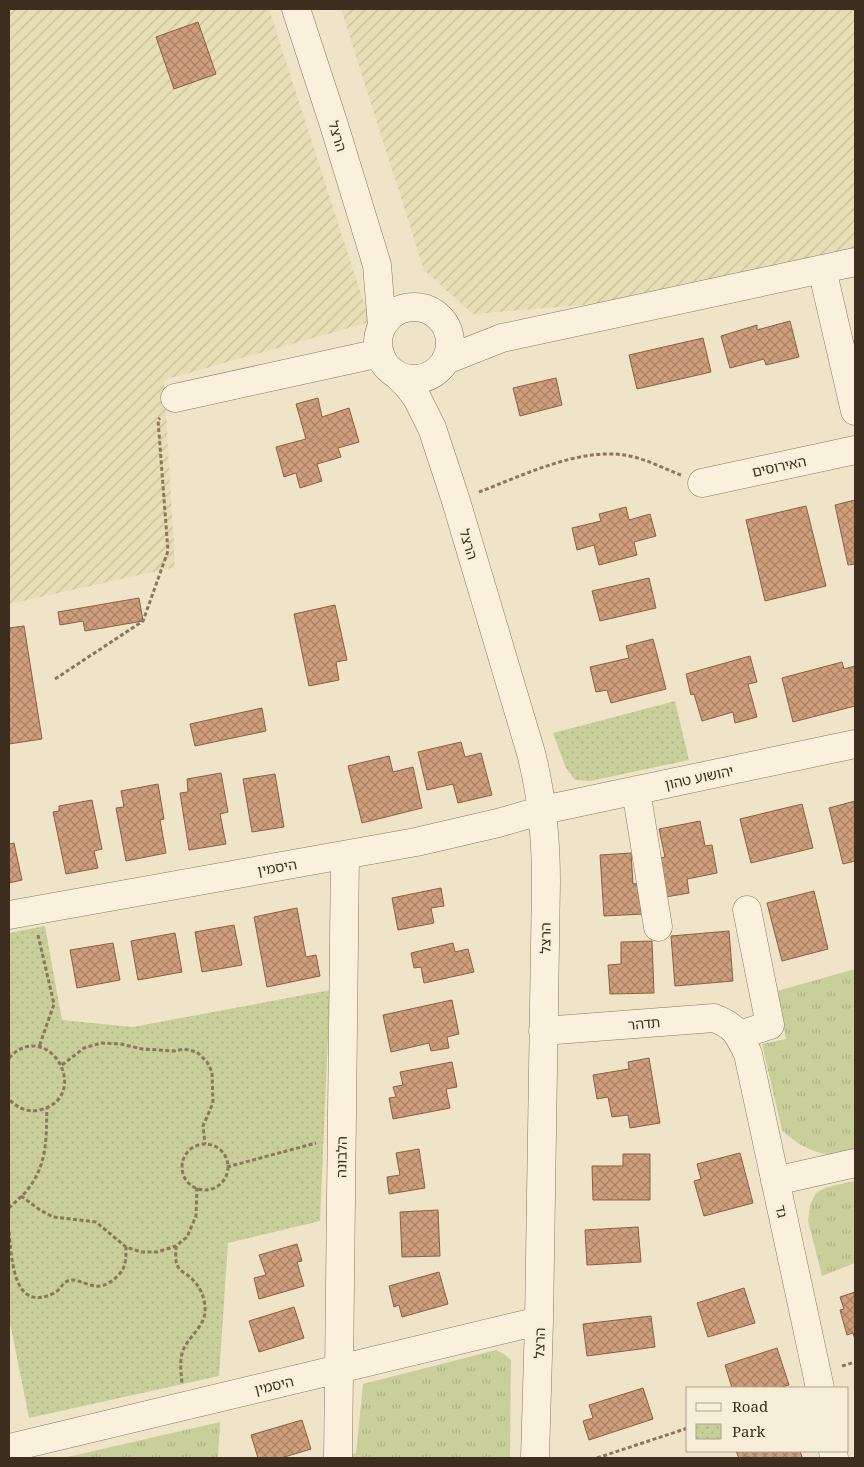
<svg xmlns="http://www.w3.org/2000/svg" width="864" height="1467" viewBox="0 0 864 1467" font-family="'Noto Serif','Noto Sans Hebrew',serif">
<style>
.farmland{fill:url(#farmland-furrows)}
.grass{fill:url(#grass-tufts)}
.park{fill:url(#park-dots)}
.building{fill:url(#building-cross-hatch);stroke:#8d5f41}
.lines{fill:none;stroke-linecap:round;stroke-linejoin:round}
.minor-casing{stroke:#8d765c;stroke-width:29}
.path{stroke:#8d765c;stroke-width:3;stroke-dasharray:4 2.5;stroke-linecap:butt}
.minor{stroke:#faf1dc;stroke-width:28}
.labels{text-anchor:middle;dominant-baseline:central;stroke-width:4;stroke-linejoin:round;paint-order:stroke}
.street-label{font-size:14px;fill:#3d2e20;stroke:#f7eed8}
</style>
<defs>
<pattern id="farmland-furrows" width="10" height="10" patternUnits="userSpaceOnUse" patternTransform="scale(1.25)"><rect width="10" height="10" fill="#e6deb5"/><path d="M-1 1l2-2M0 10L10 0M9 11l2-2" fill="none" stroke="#c6bf9b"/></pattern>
<pattern id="grass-tufts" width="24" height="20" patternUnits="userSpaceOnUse" patternTransform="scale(1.25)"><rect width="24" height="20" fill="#c9cf9b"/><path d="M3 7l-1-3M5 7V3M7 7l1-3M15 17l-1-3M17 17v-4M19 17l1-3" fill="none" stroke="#aeb285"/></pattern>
<pattern id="park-dots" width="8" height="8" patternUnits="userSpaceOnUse" patternTransform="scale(1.25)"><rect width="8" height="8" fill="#c9cf9b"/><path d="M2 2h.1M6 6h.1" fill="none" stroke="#aeb285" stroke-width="1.8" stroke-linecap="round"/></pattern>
<pattern id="building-cross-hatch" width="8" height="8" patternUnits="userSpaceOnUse" patternTransform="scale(1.25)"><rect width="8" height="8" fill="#cf9f7d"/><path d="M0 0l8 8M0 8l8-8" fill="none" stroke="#a98266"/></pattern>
</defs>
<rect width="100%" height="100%" fill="#f0e4c8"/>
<path class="farmland" d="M9 9H269L370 322 164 380 175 567 9 604Z
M341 9H855V248L607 303 473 314 424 270Z"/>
<path class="grass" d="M855 969V1152C827 1160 802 1150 782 1130L762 1044 786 1039 777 991Z
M855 1181V1263L822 1276 808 1221 810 1205 816 1193 827 1187Z
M496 1350 504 1354 511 1360 510 1458H338L356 1453 363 1384Z
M220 1422 218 1458H63Z"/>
<path class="park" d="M675 701 689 760 590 781 575 780 566 768 553 733Z
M45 926 62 1020 133 1027 330 990 320 1221 228 1243 219 1376 29 1418 9 1318V933Z"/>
<path class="building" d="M198 22 216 74 174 89 156 37Z
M790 321 799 357 766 365 764 359 730 368 721 336 757 325V330Z
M703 338 711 372 637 389 629 355Z
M556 378 562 405 520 416 513 388Z
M318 398 322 417 349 408 359 442 338 448 341 457 317 464 322 481 300 488 296 473 284 477 276 447 306 439 296 404Z
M855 500V564L848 565 835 505Z
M806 506 826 586 765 601 746 520Z
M626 507 629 520 650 514 656 536 634 542 637 555 599 565 594 545 577 550 572 528 601 521 599 514Z
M649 578 656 608 600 621 592 591Z
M139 598 143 621 85 631 83 621 60 625 58 612Z
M335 605 347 660 336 662 339 680 309 686 294 614Z
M24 626 42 739 9 744V628Z
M653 639 666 689 611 703 607 690 596 692 590 667 629 658 626 646Z
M750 656 757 682 748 684 757 717 735 723 733 712 702 721 694 694 691 695 686 674Z
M842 662 844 669 855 666V706L793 722 782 678Z
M262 708 266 731 195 746 190 724Z
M461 742 465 757 481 753 492 795 458 803 453 784 427 790 418 752Z
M389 756 393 772 413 767 422 808 362 823 348 766Z
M221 773 228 812 220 814 226 844 189 850 180 793 188 792 187 779Z
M275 774 284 827 252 832 243 779Z
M158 784 164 819 160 820 166 853 126 861 116 808 124 807 121 791Z
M92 800 102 849 94 851 98 868 66 874 53 812 59 811V806Z
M855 801V861L843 864 829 808Z
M802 804 813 848 751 863 740 819Z
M700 821 705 846 712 845 717 873 687 879 689 893 660 898 652 860 665 857 659 829Z
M14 843 22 880 9 883V844Z
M631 853 633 884 642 883 644 914 604 916 600 855Z
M441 888 444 906 431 908 434 923 398 930 392 898Z
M814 891 828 949 782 961 767 903Z
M297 908 306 957 316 955 320 976 267 987 254 917Z
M234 925 242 965 202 972 195 932Z
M729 931 733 981 675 986 671 936Z
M175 933 182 972 138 980 131 941Z
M652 941 654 993 610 994 608 965 621 964V942Z
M113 943 120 980 77 988 70 950Z
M453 943 455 952 468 949 474 972 424 983 421 967 414 968 411 953Z
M452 1000 459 1034 447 1037 449 1048 431 1051 429 1043 391 1052 383 1015Z
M649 1058 660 1123 630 1128 628 1115 612 1117 608 1097 597 1099 593 1075 629 1069 628 1062Z
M452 1062 457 1087 446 1089 450 1108 393 1119 389 1098 396 1097 393 1087 403 1085 400 1072Z
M419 1149 425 1188 389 1194 387 1177 400 1175 396 1153Z
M740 1153 753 1203 704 1216 694 1181 701 1179 697 1164Z
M623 1154H650V1200H593L592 1166H623Z
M438 1210 440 1256 402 1257 400 1212Z
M638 1227 641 1262 587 1265 585 1230Z
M297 1244 302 1261 297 1262 304 1286 259 1299 254 1278 266 1275 259 1255Z
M439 1272 448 1304 402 1317 399 1305 394 1307 389 1286Z
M744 1288 755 1323 708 1337 697 1303Z
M855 1292V1340L853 1333 847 1335 840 1310 844 1309 840 1297Z
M294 1307 304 1338 259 1352 249 1321Z
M651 1316 655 1347 587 1356 583 1324Z
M777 1348 789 1385 778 1388H732L725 1365Z
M643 1388 653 1419 589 1440 583 1421 593 1418 589 1405Z
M302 1420 311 1449 281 1458H258L251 1435Z
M736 1451H800L802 1457 798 1458H750V1457L739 1458Z"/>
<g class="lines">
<defs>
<path id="minor" d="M296 9 334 125 377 265 382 326
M822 269 855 411
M378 343a36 36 0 1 1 72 0a36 36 0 1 1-72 0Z
M446 360 502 338 855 262
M397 375 408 386 417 398 432 428 456 501 531 753C542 796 546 838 546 882L539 1321 535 1458
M175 398 380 353
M702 483 855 450
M636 790 658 927
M9 915 416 842 498 823 543 810 855 744
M543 1031 714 1018C735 1026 738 1033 748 1054L820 1388
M740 1035 770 1025 747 910
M775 1181 855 1163
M9 1448 539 1321
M833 1451 834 1458
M338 1458 345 855"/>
</defs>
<use href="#minor" class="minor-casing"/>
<path class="path" d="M479 492C524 475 586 444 634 457 650 461 665 469 681 475
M55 679 143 621 168 551 158 420 160 418
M38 935 54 1004 39 1047
M9 1058C48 1016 94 1096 40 1110 28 1113 17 1108 9 1099
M62 1065 84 1048 101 1043 121 1044 142 1049 159 1050 174 1051 184 1049 197 1052 207 1062 212 1072 213 1103 203 1126 205 1144
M182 1167a23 23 0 1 1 46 0a23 23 0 1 1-46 0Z
M227 1167 316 1143
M21 1196 40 1210 53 1217 96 1222 126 1247 141 1252H157L176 1246 187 1237 196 1216 197 1188
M9 1208C15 1202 23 1196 28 1189 48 1163 46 1138 47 1107
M9 1232C12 1259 13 1314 54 1293 61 1290 63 1280 72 1280 79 1280 87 1285 95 1286 105 1288 118 1278 123 1269 126 1263 126 1254 126 1247
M176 1246C176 1252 175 1260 177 1265 180 1272 186 1273 191 1278 200 1286 206 1299 205 1312 204 1326 190 1336 184 1348 179 1358 181 1372 182 1383
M842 1366 855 1362
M597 1458 688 1428"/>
<use href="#minor" class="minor"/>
</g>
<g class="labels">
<g class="street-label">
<text transform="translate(338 136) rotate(73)">הרצל</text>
<text transform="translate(779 466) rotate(-12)">האירוסים</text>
<text transform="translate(469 544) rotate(73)">הרצל</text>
<text transform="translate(699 777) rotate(-12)">יהושוע טהון</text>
<text transform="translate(277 867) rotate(-10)">היסמין</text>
<text transform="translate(545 938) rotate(-89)">הרצל</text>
<text transform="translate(644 1023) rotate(-5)">תדהר</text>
<text transform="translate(341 1157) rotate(-89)">הלבונה</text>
<text transform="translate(782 1211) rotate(78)">גד</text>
<text transform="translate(539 1343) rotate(-88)">הרצל</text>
<text transform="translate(274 1385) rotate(-13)">היסמין</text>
</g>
</g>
<rect width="864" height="1467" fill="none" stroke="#3d2e20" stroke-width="20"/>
<rect x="686" y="1387" width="162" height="65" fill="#f7eed8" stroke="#ada18e"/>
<rect x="696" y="1403" width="25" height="8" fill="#faf1dc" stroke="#ada18e"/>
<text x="732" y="1412" font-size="15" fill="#3d2e20">Road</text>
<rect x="696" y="1424" width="25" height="15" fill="url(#park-dots)" stroke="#ada18e"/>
<text x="732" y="1437" font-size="15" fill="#3d2e20">Park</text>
</svg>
